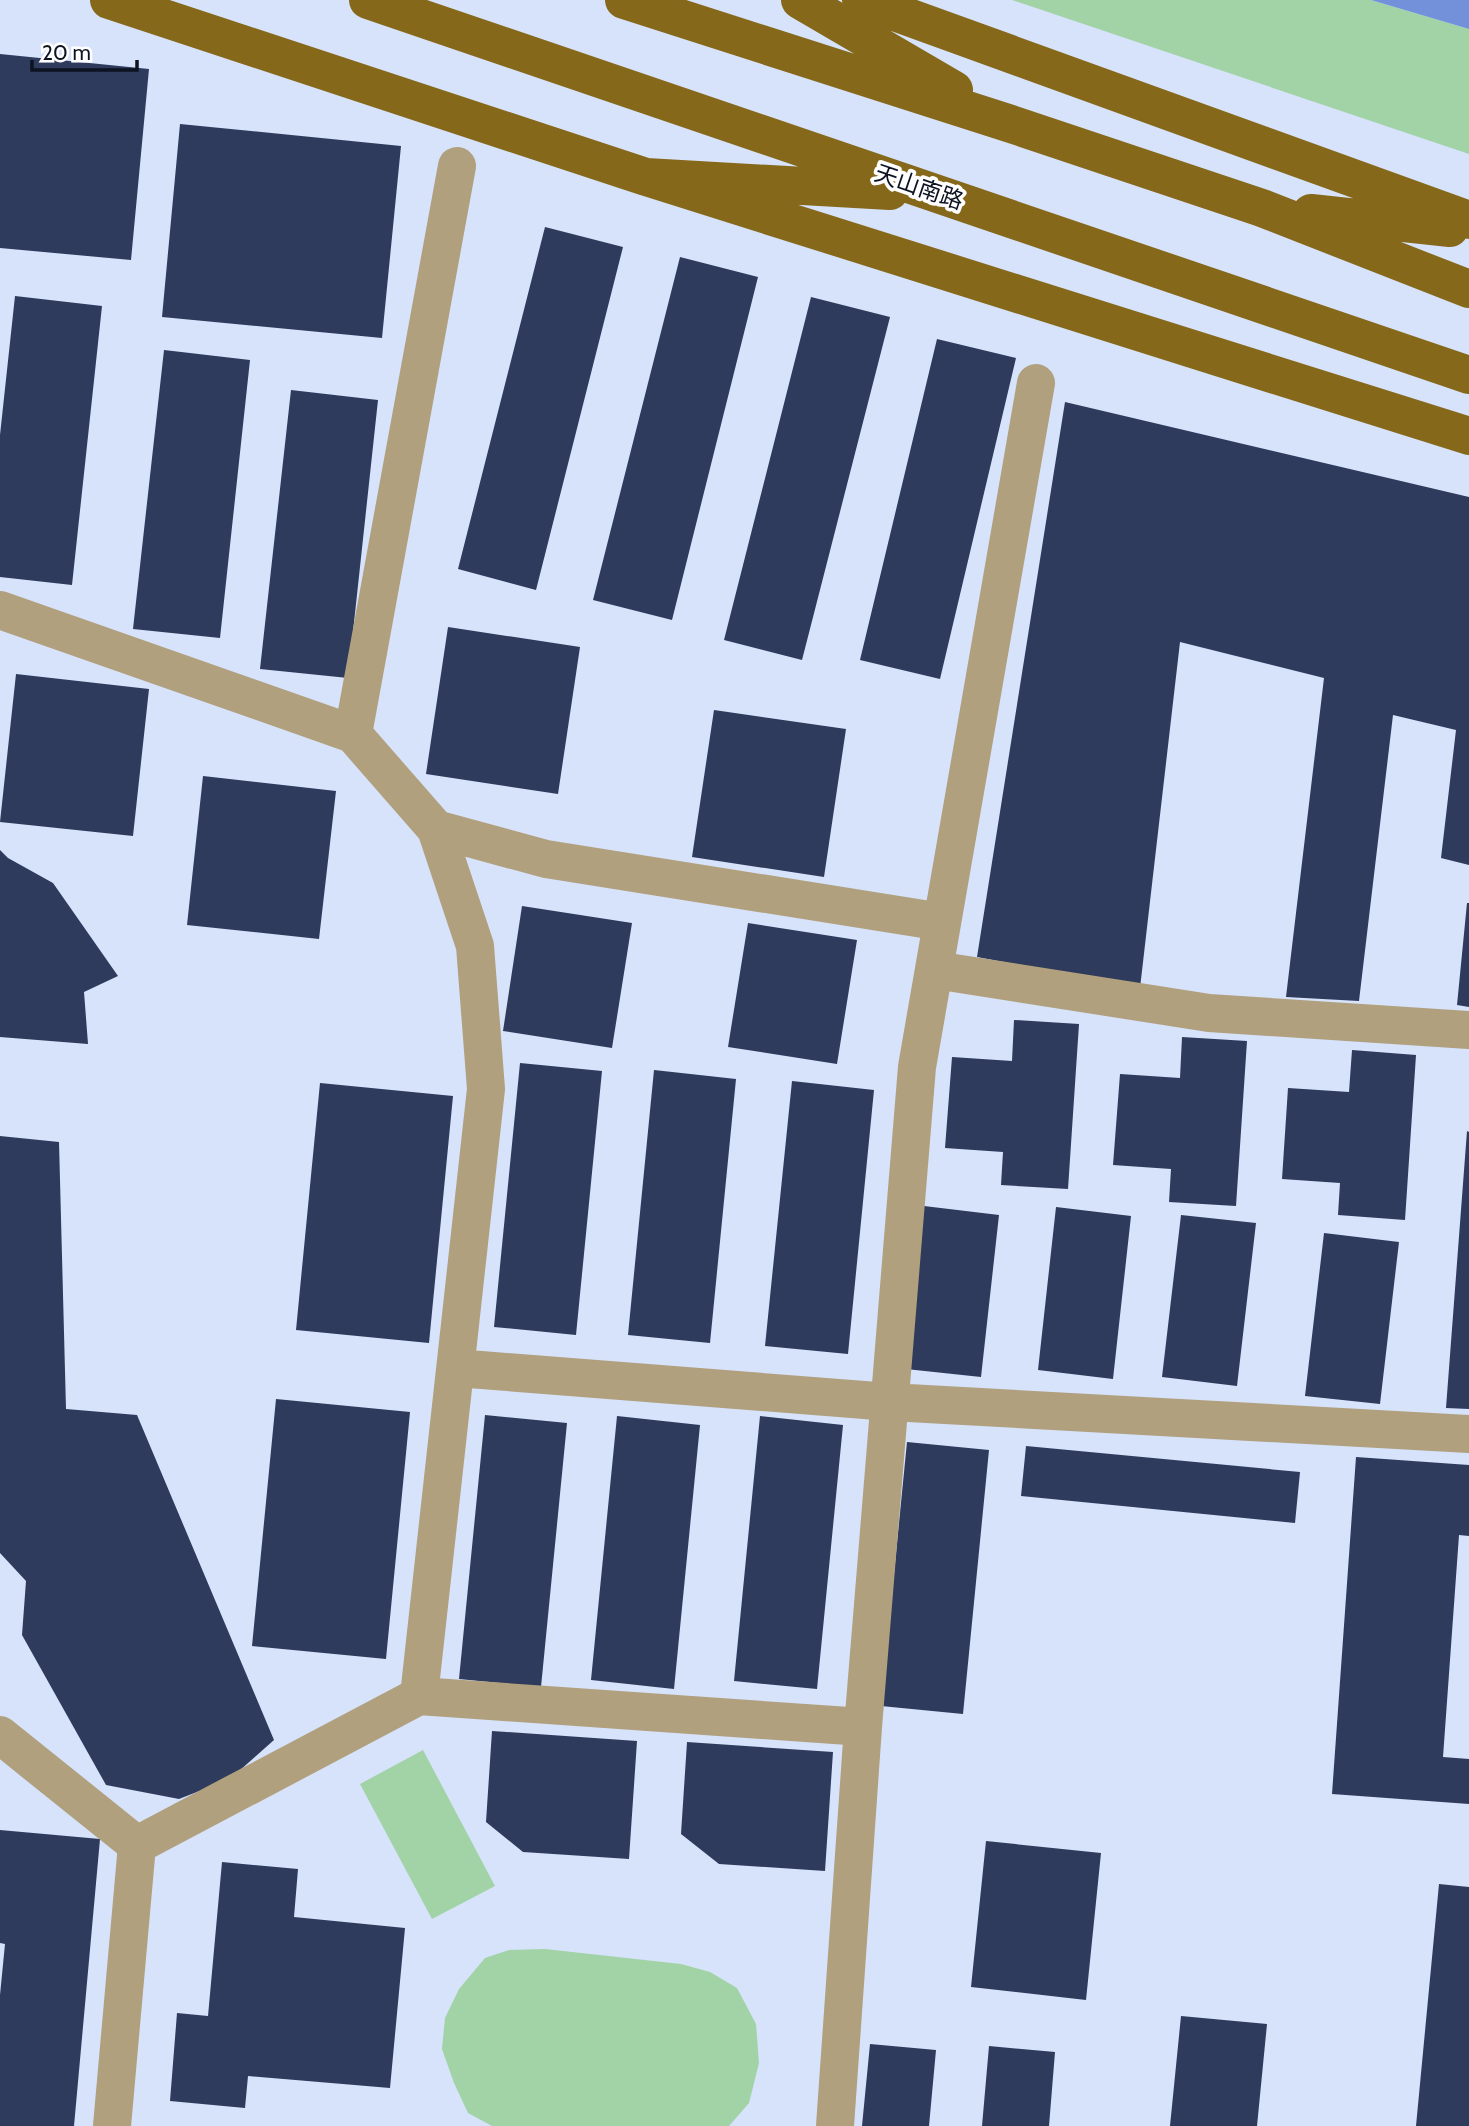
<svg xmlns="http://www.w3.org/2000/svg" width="1469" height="2126" viewBox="0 0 1469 2126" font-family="Cabin,'Noto Sans SC',sans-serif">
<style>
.green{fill:#a2d3a6}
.water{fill:#7391db}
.building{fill:#2e3b5c}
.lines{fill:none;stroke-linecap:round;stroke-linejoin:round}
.minor{stroke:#b0a07d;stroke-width:38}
.major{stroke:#85681a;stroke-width:38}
.labels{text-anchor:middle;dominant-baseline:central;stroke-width:7;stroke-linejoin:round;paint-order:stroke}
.street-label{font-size:23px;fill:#0d1321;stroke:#fff}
</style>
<rect width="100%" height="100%" fill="#d7e2fb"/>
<path class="green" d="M1012 0H1371L1469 29V154Z
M423 1750 495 1886 432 1919 360 1784Z
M545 1949 681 1964 710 1972 737 1988 756 2024 759 2063 749 2103 729 2126H492L468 2113 454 2083 442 2049 445 2018 459 1989 485 1958 509 1950Z"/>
<path class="water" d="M1371 0H1469V29Z"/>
<path class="building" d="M0 54 149 69 131 260 0 248Z
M180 124 401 146 382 338 162 317Z
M545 227 623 247 536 590 458 569Z
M680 257 758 277 672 620 593 600Z
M15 296 102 306 72 585 0 577V435Z
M811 297 890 317 802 660 724 640Z
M937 339 1016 358 940 679 860 660Z
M164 350 250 360 220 638 133 629Z
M291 390 378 400 348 678 260 669Z
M1065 402 1469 497V865L1441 858 1456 730 1393 715 1359 1001 1286 997 1324 678 1180 642 1140 988 977 957Z
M448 627 580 647 558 794 426 774Z
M16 674 149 689 133 836 0 822Z
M714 710 846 729 824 877 692 857Z
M203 776 336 791 319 939 187 925Z
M0 850 8 858 53 883 118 976 84 992 88 1044 0 1037Z
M1467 903H1469V1007L1457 1005Z
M522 906 632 923 612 1048 503 1031Z
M748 923 857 940 837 1064 728 1047Z
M1014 1020 1079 1024 1068 1189 1001 1185 1003 1152 945 1148 952 1057 1012 1061Z
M1182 1037 1247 1041 1236 1206 1169 1202 1171 1169 1113 1165 1120 1074 1180 1078Z
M1352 1050 1416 1055 1405 1220 1338 1215 1340 1183 1282 1179 1288 1088 1349 1092Z
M520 1063 602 1071 576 1335 494 1327Z
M654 1070 736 1079 710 1343 628 1335Z
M792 1081 874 1090 848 1354 765 1346Z
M320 1083 453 1096 429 1343 296 1330Z
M1467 1131 1469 1132V1409L1446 1408Z
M0 1136 59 1142 66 1409 137 1415 274 1740 230 1779 179 1799 106 1785 22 1635 26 1581 0 1553Z
M924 1206 999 1215 981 1377 906 1369Z
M1056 1207 1131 1216 1113 1379 1038 1370Z
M1181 1215 1256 1223 1237 1386 1162 1377Z
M1324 1233 1399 1242 1380 1404 1305 1396Z
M276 1399 410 1412 386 1659 252 1646Z
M485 1415 567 1423 541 1687 459 1679Z
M617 1416 700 1425 674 1689 591 1680Z
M760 1416 843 1425 817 1689 734 1681Z
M907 1442 989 1450 963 1714 881 1706Z
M1026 1446 1300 1472 1295 1523 1021 1496Z
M1356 1457 1469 1465V1536L1459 1535 1443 1757 1469 1759V1804L1332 1794Z
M492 1731 637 1741 629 1859 523 1852 486 1822Z
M687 1742 833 1752 825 1871 719 1864 681 1834Z
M0 1830 100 1839 74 2126H0V1995L5 1944 0 1943Z
M986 1841 1101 1853 1086 2000 971 1987Z
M222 1862 298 1869 294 1917 405 1928 390 2088 248 2076 245 2108 170 2101 177 2013 208 2016Z
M1439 1884 1469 1887V2126H1416Z
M1181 2016 1267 2024 1257 2126H1170Z
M870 2044 936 2050 929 2126H862Z
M989 2046 1055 2052 1049 2126H982Z"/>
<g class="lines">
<path class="minor" d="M0 610 353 734 436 829 546 859 942 922
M353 734 457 166
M935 970 1209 1013 1469 1030
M456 1368 890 1402 1469 1434
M419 1696 863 1727
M0 1735 137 1845 112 2126
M137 1845 419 1696 486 1089 475 946 436 829
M835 2126 863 1727 917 1067 1036 383"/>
<path class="major" d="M109 0 646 177 890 191
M368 0 1469 375
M624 0 1017 126 1262 208 1469 289
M800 0 954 90
M861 0 1469 220
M646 177 1469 436
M1311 213 1450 228"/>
</g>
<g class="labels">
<g class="street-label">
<text transform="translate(919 187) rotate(19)">天山南路</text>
</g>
</g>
<path d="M32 60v10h105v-10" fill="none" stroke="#0d1321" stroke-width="3.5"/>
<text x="42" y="60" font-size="21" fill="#0d1321" stroke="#ffffff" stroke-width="5" paint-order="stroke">20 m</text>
</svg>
